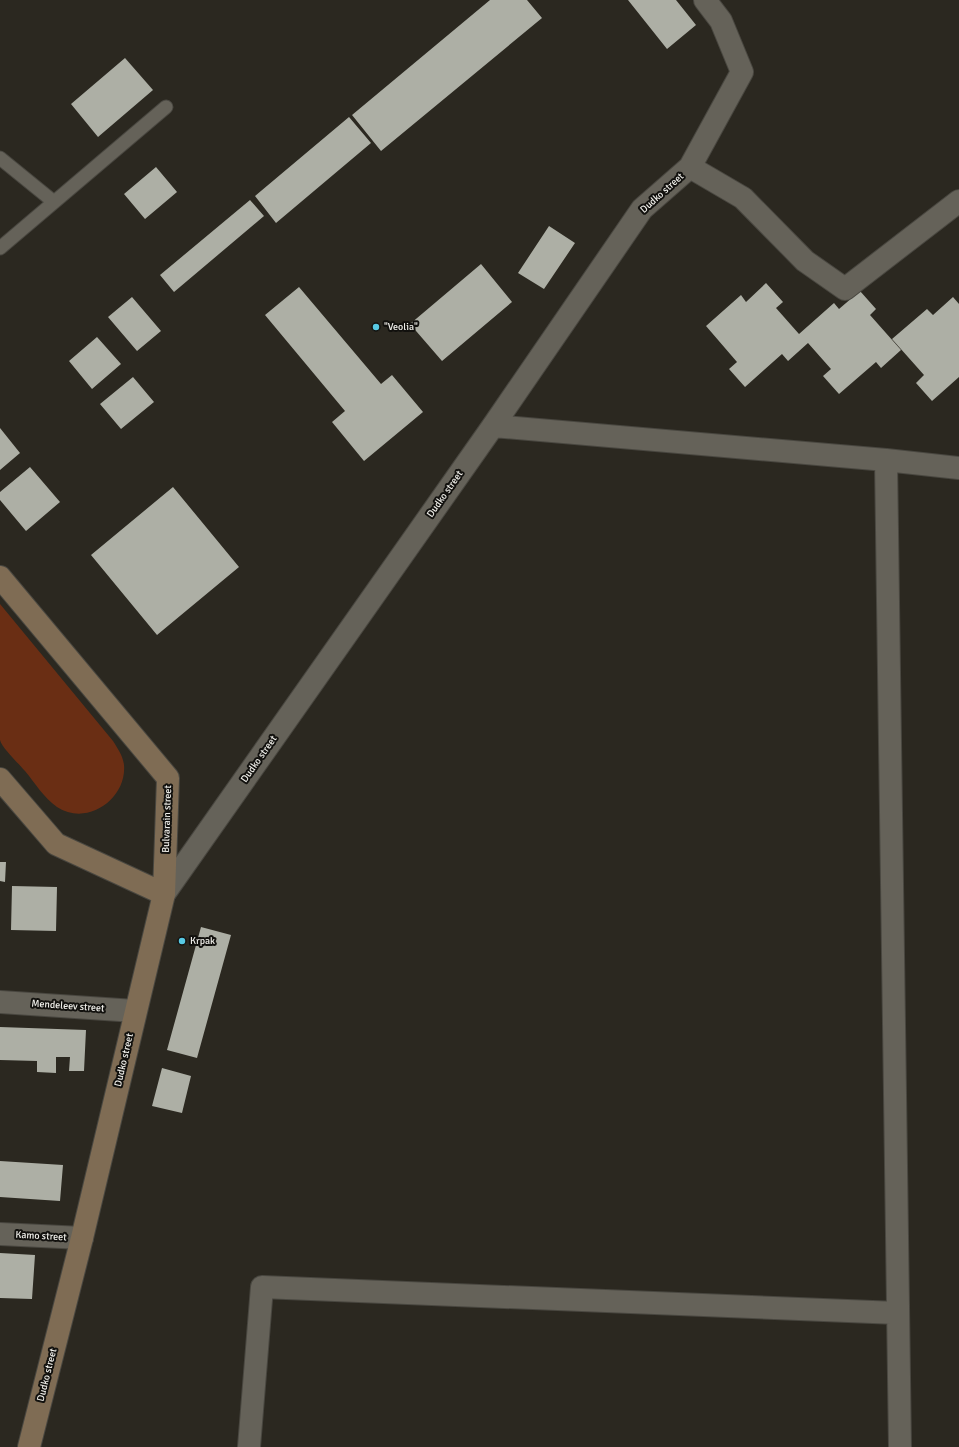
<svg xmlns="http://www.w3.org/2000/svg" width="959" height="1447" viewBox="0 0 959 1447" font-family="Signika,sans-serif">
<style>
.green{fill:#6a2e14}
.building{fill:#adafa5}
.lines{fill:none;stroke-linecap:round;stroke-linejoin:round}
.lane-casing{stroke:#494740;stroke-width:15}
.street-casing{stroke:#494740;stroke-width:24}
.secondary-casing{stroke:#494740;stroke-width:24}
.lane{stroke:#656259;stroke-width:13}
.street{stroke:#656259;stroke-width:22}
.secondary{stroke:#7f6c54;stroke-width:22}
.poi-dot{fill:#58c9e3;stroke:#12110e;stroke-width:1.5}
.labels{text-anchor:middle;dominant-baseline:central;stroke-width:4;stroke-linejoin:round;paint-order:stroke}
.street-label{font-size:10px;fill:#f3f2ed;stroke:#12110e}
.poi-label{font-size:10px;fill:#f3f2ed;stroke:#12110e;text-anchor:start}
</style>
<rect width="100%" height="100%" fill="#2b2820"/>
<path class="green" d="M0 604 113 741C118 749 123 756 124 765 127 799 87 827 57 807 44 798 35 783 25 771 19 764 2 748 0 740 0 731 0 717 0 707 0 673 0 638 0 604Z"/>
<path class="building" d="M490 0H527L542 18 381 151 352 115Z
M628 0H676L696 25 667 49Z
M125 58 153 90 98 137 71 104Z
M349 117 371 143 276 223 255 196Z
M156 167 177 192 145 219 124 194Z
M250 200 264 216 174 292 160 275Z
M549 226 575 243 544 289 518 273Z
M481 264 512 302 442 361 410 324Z
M766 283 783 302 776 308 799 334 834 303 839 309 860 291 876 309 870 315 901 350 881 368 876 362 839 394 823 376 831 369 808 343 788 361 782 354 745 387 729 369 737 362 706 326 741 295 746 302Z
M299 287 381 384 392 375 423 412 364 461 332 422 345 411 265 315Z
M132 297 161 331 137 351 108 317Z
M953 297 959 304V377L932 401 916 383 924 375 892 339 927 309 933 315Z
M97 337 121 364 92 389 69 361Z
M133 377 154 402 121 429 100 404Z
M0 428 20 453 0 470Z
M30 467 60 502 26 531 0 500V492Z
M173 487 239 567 157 635 91 555Z
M0 862H6L5 882 0 881Z
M12 886 57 887 56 931 11 930Z
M201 927 231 935 197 1058 167 1050Z
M0 1027 86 1030 84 1071H69L70 1057H56V1073L37 1072V1061L0 1060Z
M162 1068 191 1076 182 1113 152 1106Z
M0 1161 63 1165 60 1201 0 1197Z
M0 1253 35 1255 32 1299 0 1298Z"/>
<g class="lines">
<defs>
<path id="lane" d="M0 158 54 202
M0 248 166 107"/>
<path id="street" d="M690 167 743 198 805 261 845 289 959 201
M493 426 886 460 959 468
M886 460 900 1447
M164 894 493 426 642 209 690 167 742 72 721 21 705 0
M0 1002 135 1011
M0 1234 82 1238
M249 1447 262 1287 897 1313"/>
<path id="secondary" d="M0 577 168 778 164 894 82 1238 29 1447
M0 779 56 844 164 894"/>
</defs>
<use href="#lane" class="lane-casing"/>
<use href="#street" class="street-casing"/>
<use href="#secondary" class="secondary-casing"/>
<use href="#lane" class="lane"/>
<use href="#street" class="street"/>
<use href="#secondary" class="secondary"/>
</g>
<g class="poi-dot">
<circle cx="376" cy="327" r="4"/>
<circle cx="182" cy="941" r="4"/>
</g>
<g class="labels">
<g class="street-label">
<text transform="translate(662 193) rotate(-42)">Dudko street</text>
<text transform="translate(445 494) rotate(-55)">Dudko street</text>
<text transform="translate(259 759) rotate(-55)">Dudko street</text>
<text transform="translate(167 819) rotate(-88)">Bulvarain street</text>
<text transform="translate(68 1006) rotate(4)">Mendeleev street</text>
<text transform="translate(124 1060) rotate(-77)">Dudko street</text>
<text transform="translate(41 1236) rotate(3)">Kamo street</text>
<text transform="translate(47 1375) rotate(-76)">Dudko street</text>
</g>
<g class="poi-label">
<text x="384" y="327">"Veolia"</text>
<text x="190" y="941">Krpak</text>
</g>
</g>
</svg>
